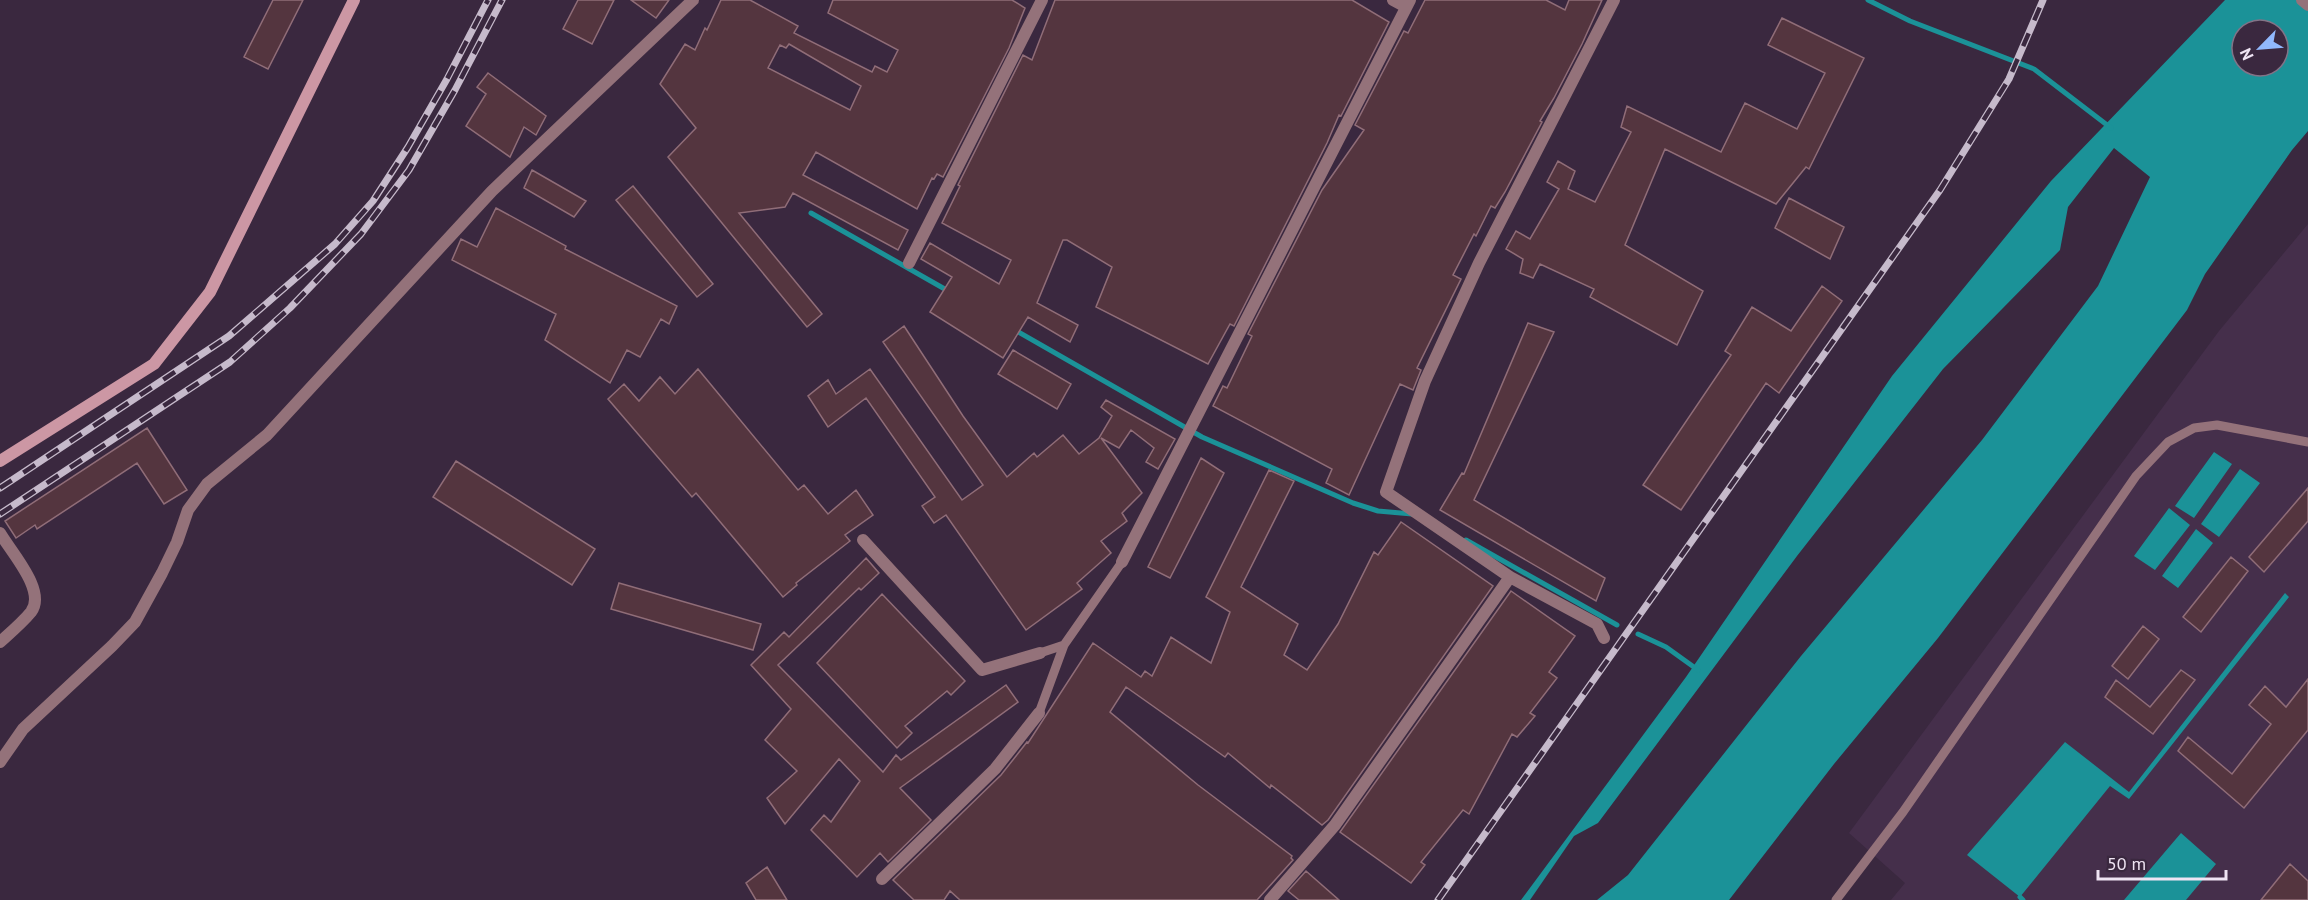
<svg xmlns="http://www.w3.org/2000/svg" width="2308" height="900" viewBox="0 0 2308 900" font-family="'PT Sans',sans-serif">
<style>
.built{fill:#452f4b}
.water{fill:#1b9298;fill-rule:evenodd}
.lines{fill:none;stroke-linecap:round;stroke-linejoin:round}
.stream{stroke:#1b9298;stroke-width:5}
.building{fill:#54353f;stroke:#906d78;stroke-width:1.5;fill-rule:evenodd}
.service{stroke:#94727a;stroke-width:9}
.minor{stroke:#94727a;stroke-width:12}
.tertiary{stroke:#94727a;stroke-width:12}
.secondary{stroke:#cc97a4;stroke-width:12}
.rail-casing{stroke:#c6bacb;stroke-width:7}
.rail{stroke:#3a283f;stroke-width:4.5;stroke-dasharray:14;stroke-linecap:butt}
</style>
<rect width="100%" height="100%" fill="#3a283f"/>
<path class="built" d="M2308 224V900H1891L1905 883 1849 833 2219 331Z"/>
<path class="water" d="M2225 0H2308V131L2292 150 2205 274 2187 310 1938 638 1834 764 1729 900H1597L1628 875 1801 656 1982 440 2098 286 2150 177 2114 148 2068 207 2060 250 1943 369 1797 556 1598 823 1574 836 1530 900H1521L1686 677 1892 376 2051 181ZM2242 30H2278V66H2242Z
M2214 452 2232 464 2194 518 2175 506Z
M2240 469 2260 483 2219 537 2201 524Z
M2169 508 2190 525 2155 570 2134 556Z
M2196 529 2213 543 2178 588 2162 576Z
M2285 593 2289 597 2129 799 2110 786 2020 897 1967 855 2065 742 2129 792Z
M2181 833 2216 864 2186 900H2124Z"/>
<g class="lines">
<path class="stream" d="M1868 0 1910 21 2034 69 2111 128
M811 213 950 292
M1013 329 1202 437 1353 503 1378 511 1412 514
M1466 540 1617 625
M1638 634 1666 647 1698 670
M2020 897 2023 900"/>
</g>
<path class="building" d="M273 0H303L268 69 244 57Z
M578 0H614L592 44 563 29Z
M631 0H669L656 18Z
M721 0H750L798 26 794 33 872 72 875 66 887 72 898 50 828 13 833 0H1012L1025 8 1009 48 943 177 937 174 934 179 932 178 917 209 816 152 803 175 908 230 898 250 793 193 785 207 739 213 822 314 807 327 668 157 696 128 660 84 685 44 695 50 705 28 707 30ZM789 44 861 86 850 110 768 68 780 45 786 48Z
M1055 0H1352L1389 22 1341 116 1339 115 1327 143 1234 326 1230 324 1208 364 1096 307 1112 267 1067 240H1063L1037 303 1078 325 1070 342 1028 317 1003 358 930 312 952 277 921 259 930 243 999 284 1011 260 942 223 960 186 958 185 1023 55 1032 60Z
M1425 0H1546L1565 10 1569 0H1602L1582 44 1554 98 1540 121 1542 122 1505 192 1495 208 1491 206 1476 236 1474 234 1453 275 1461 279 1417 368 1421 370 1413 390 1400 384 1349 495 1326 483 1332 469 1213 406 1223 386 1227 388 1252 336 1248 334 1322 190 1364 130 1355 125 1404 31 1408 33Z
M1782 18 1864 58 1809 169 1806 167 1776 204 1665 149 1625 245 1703 291 1677 345 1590 297 1594 289 1540 264 1533 278 1520 273 1523 259 1506 249 1516 231 1530 239 1559 189 1547 182 1558 161 1575 171 1568 189 1595 202 1631 132 1621 127 1627 106 1721 152 1745 103 1797 129 1825 73 1768 45Z
M488 73 546 116 536 135 524 127 510 157 466 126 486 94 477 87Z
M532 170 586 201 574 217 524 188Z
M633 186 713 284 697 297 616 200Z
M1789 198 1844 227 1830 259 1775 228Z
M496 208 566 246 565 249 677 306 669 324 661 319 640 357 627 350 610 383 545 340 556 314 452 260 461 239 477 247Z
M1822 286 1842 301 1779 393 1766 383 1681 510 1643 485 1731 355 1725 351 1752 307 1791 331Z
M1528 323 1554 332 1474 500 1605 578 1596 601 1440 510 1462 473 1464 474Z
M904 326 963 416 1007 477 1034 453 1037 457 1063 435 1079 454 1099 438 1112 416 1101 407 1106 400 1175 439 1158 469 1146 462 1154 448 1131 430 1119 448 1101 438 1142 493 1122 513 1127 521 1101 541 1111 553 1077 583 1082 589 1026 630 946 515 934 523 922 506 935 497 866 398 828 427 808 396 828 380 836 394 870 369 962 500 983 485 883 342Z
M1013 350 1071 384 1057 409 998 374Z
M698 369 798 490 804 485 828 514 856 490 873 515 845 535 850 541 796 583 797 585 783 597 696 493 692 497 608 399 624 384 639 401 660 377 675 394Z
M147 428 187 490 164 504 137 463 37 529 35 525 16 538 5 521Z
M1201 458 1224 473 1170 578 1148 567Z
M456 461 595 549 572 585 433 497Z
M1269 470 1294 481 1241 587 1298 624 1284 655 1307 670 1338 624 1374 552 1378 555 1401 522 1493 586 1328 820 1322 825 1271 785 1270 788 1228 753 1225 757 1126 687 1110 712 1198 785 1292 856 1291 858 1293 860 1257 900H960L950 891 944 900H914L893 880 1001 775 1027 742 1028 743 1093 643 1141 677 1145 671 1152 676 1171 637 1211 663 1230 612 1206 597Z
M2308 488V521L2264 572 2249 557Z
M2231 557 2248 571 2201 632 2183 617Z
M866 558 879 573 861 590 859 588 778 665 883 772 896 755 901 760 1006 685 1018 702 900 788 931 820 888 862 880 853 857 877 811 830 824 815 831 822 860 781 839 759 785 824 767 798 797 771 765 740 791 709 751 665 784 632 789 637Z
M619 583 761 624 753 650 611 609Z
M1511 591 1575 636 1549 672 1557 678 1530 713 1535 716 1517 737 1512 734 1469 814 1463 810 1421 862 1425 865 1411 883 1340 832Z
M882 594 965 681 951 695 947 691 905 726 912 733 897 748 817 663Z
M2143 626 2159 639 2128 679 2112 666Z
M2181 670 2195 680 2153 734 2105 697 2116 680 2150 707Z
M2308 679V730L2244 808 2178 751 2188 737 2232 774 2271 724 2249 705 2265 686 2286 707Z
M2290 864 2308 881V900H2261Z
M767 867 787 900H756L746 883Z
M1306 871 1339 900H1299L1288 891Z"/>
<g class="lines">
<path class="service" d="M1040 653 1064 645
M1039 713 1064 645 1122 562
M1836 900 1903 812 2136 476 2168 442 2194 428 2217 425 2308 442"/>
<path class="minor" d="M1393 0 1406 7
M909 263 1042 0
M0 533C11 552 47 591 31 612 22 623 10 633 0 642
M863 540 982 670 1040 653
M1122 562 1410 0
M1604 638 1597 624 1510 577 1386 492 1425 381 1479 263 1614 0
M0 762 23 729 112 646 135 622 162 573 177 542 188 510 207 484 267 435 492 191 693 0
M882 879 995 769 1039 713
M1270 900 1335 825 1510 577"/>
<path class="tertiary" d="M2302 0 2308 5"/>
<path class="secondary" d="M0 461 154 364 210 292 354 0"/>
<defs>
<path id="rail" d="M0 488 229 336 335 244 373 201 408 147 447 79 488 0
M0 514 230 362 290 308 361 234 409 170 455 90 502 0
M1438 900 1940 190 2009 79 2043 0"/>
</defs>
<use href="#rail" class="rail-casing"/>
<use href="#rail" class="rail"/>
</g>
<g transform="translate(2260 48) rotate(245)"><circle r="28" fill="#3a283f" stroke="#827387" stroke-width="1.5"/>
<path d="M0-4.5L10 22L0 15L-10 22Z" fill="#91b8fd"/>
<text y="-9" font-size="16" font-weight="bold" text-anchor="middle" fill="#efe4f3">N</text>
</g>
<path d="M2098 870v9h128v-9" fill="none" stroke="#efe4f3" stroke-width="3"/>
<text x="2107" y="870" font-size="18" fill="#efe4f3" stroke="#3a283f" stroke-width="4.5" paint-order="stroke">50 m</text>
</svg>
